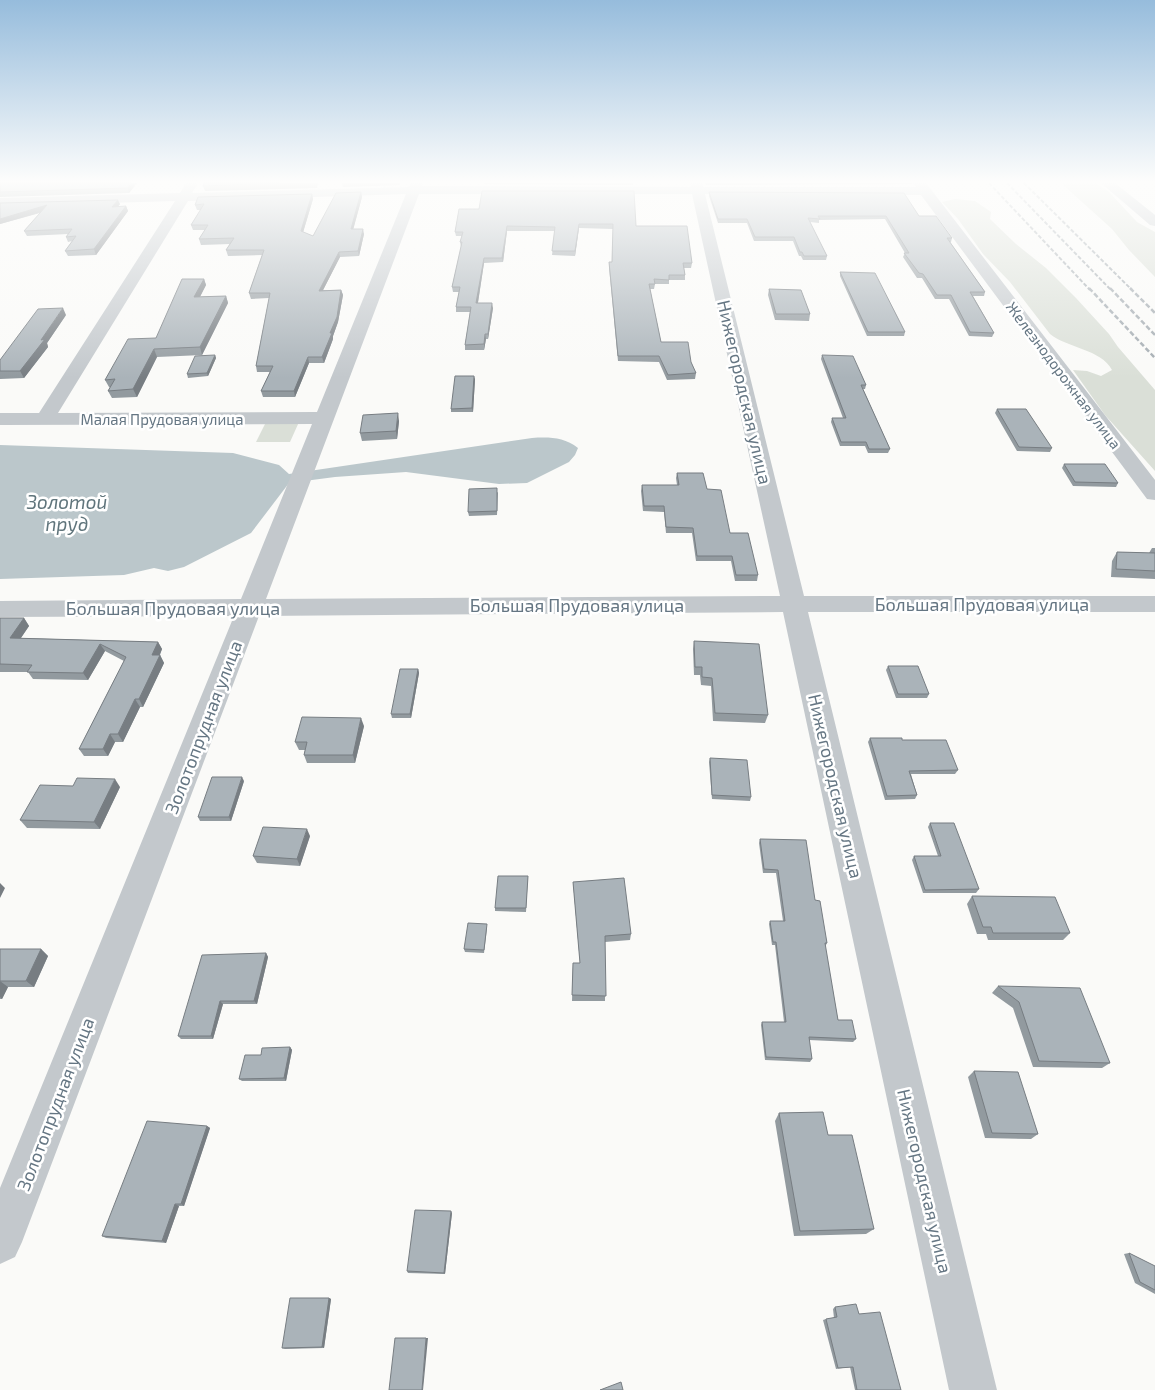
<svg xmlns="http://www.w3.org/2000/svg" width="1155" height="1390" viewBox="0 0 1155 1390" font-family="'Exo 2',sans-serif">
<style>
.green{fill:#dadfd7}
.water{fill:#bbc7cb}
.lines{fill:none;stroke-linecap:round;stroke-linejoin:round}
.minor{fill:#c3c8cc;fill-rule:evenodd}
.rail-far1{stroke:#a2aab0;stroke-width:2;stroke-dasharray:4 2;stroke-linecap:butt}
.rail{stroke:#a2aab0;stroke-width:2.5;stroke-dasharray:5 2.5;stroke-linecap:butt}
.wall{fill:#929a9f}
.shaded-wall{fill:#777d82}
.building{fill:#aab3b9;stroke:#777d82}
.labels{text-anchor:middle;dominant-baseline:central;stroke-width:5;stroke-linejoin:round;paint-order:stroke}
.far-street-label{font-size:15px;fill:#657683;stroke:#fff}
.street-label{font-size:18px;fill:#657683;stroke:#fff}
.water-label{font-size:19px;font-style:italic;fill:#60757c;stroke:#fff}
</style>
<rect width="100%" height="100%" fill="#fafaf8"/>
<path class="green" d="M1061 183H1096L1109 192 1137 222 1155 232V277L1129 250 1112 229Z
M955 199 975 201 991 212 990 219 1016 244 1046 268 1076 298 1109 334 1118 347 1155 390V471L1105 415 1073 370 1087 371 1101 376 1112 370C1101 349 1067 348 1050 334L1010 282 983 254 958 219 942 202Z
M266 422H299L290 442H256Z"/>
<path class="water" d="M532 438C549 437 564 437 578 448L575 455 569 462 527 483 499 484 406 472 335 477 289 483 251 533 184 567 168 571 154 568 124 575 0 579V445L233 453 279 465 289 474Z"/>
<g class="lines">
<path class="minor" d="M186 183H196L197 185 192 193 409 187 411 183H423L422 186 691 187 690 183H702L703 187H916L913 183H926L1155 480V500L1147 499 921 195 705 194 804 596H1155V612H808L997 1390H949L783 612 259 616 22 1242 15 1257 0 1264V1188L234 616 0 617V601L241 599 312 424 0 425V413H39L175 201 0 206V198L180 193ZM406 194 317 412 58 413 188 201ZM419 194H692L780 596 266 599Z
M1101 183H1115L1155 215V226L1150 225Z"/>
<path class="rail-far1" d="M989 183 1090 290
M1007 183 1111 290
M1024 183 1132 290"/>
<path class="rail" d="M1089 288 1155 358
M1110 288 1155 335
M1130 288 1155 313"/>
</g>
<path class="wall" d="M0 183H137L129 193 0 197Z
M204 183H318L317 188 205 191 203 186Z
M342 183H400V185L343 187Z
M484 183H633V185L484 184Z
M705 183H912V184L706 185Z
M361 192 362 197 353 229 364 234 359 256 340 257 323 290H341L343 295 338 322 333 336V339L324 363H309L295 397H263L261 391 270 372H257L256 366 269 298 251 299 249 293 262 255 228 256 226 250 230 244 201 245 199 239 205 230H193L191 225 201 210H197L195 205 312 194 313 199 303 232 313 236Z
M709 192 919 216 952 238 951 242H950L985 292 984 296H973L994 333 992 337 969 336 949 299H935L922 278H917L903 257 905 253 885 219 819 220V223L810 222 827 256 826 260H803L801 256H799L793 241H754L747 223H718L709 196Z
M0 203 120 204 118 206H126L128 211 96 255 68 256 65 251 72 241 68 242 66 237 68 234 27 236 24 231 40 213 0 224Z
M459 209 636 226 692 263 691 268H684L685 275V280H669V284H655L654 289H650L661 342 691 362 696 373 695 379 667 380 659 362 618 361 609 267V262H612L613 229 579 228 575 256 552 255 555 231H507L503 262 484 263 478 303 493 308 488 339H486L484 350H465V345L470 312H456V307L459 292H453L452 287 461 247 460 242 462 236H456L455 232Z
M840 272 905 332 904 336H867L840 276Z
M204 279 206 285 200 297 226 296 228 303 202 355 157 357 137 397 112 398 108 391 110 387H109L105 380 156 338Z
M769 289 810 314 809 321 775 320 768 295Z
M66 315 47 343 48 347 24 378 0 379V360Z
M215 355 216 358 208 376 188 378 187 374Z
M822 355 866 385 865 389H863L890 449 888 453H868L865 446H840L831 422 832 418H843L821 359Z
M475 379 473 412H451V409Z
M997 409 1052 448 1050 452 1017 451 995 413Z
M399 421 397 439 362 441 360 433Z
M1064 464 1118 483 1116 487 1073 486 1062 468Z
M677 473 707 489 730 533 758 575 757 581H735L731 561H696L692 533H666L664 512 643 511 641 491 642 485H677L676 478Z
M498 492 497 515 469 516 468 512Z
M1152 548H1155V579L1111 577 1112 561 1117 552 1149 553Z
M0 618H24L29 626 21 638 158 642 162 649 160 655 164 663 143 707H140L123 742H115L108 756H84L79 749 124 661 105 651 88 680 33 679 28 672H0Z
M694 641 768 715 765 723 713 721 711 686 701 685 700 675H694L693 649Z
M888 666 929 694 927 698H896L886 670Z
M418 669 419 673 411 718H392L391 714Z
M364 726 355 763H307L304 755 305 750H299L295 742Z
M870 738 902 740 958 770 955 774H911L917 795 915 799 885 800 868 742Z
M710 758 751 797 750 801 712 799 709 762Z
M244 781 231 821H200L198 817Z
M120 787 100 829 27 828 20 820Z
M930 823 979 889 976 893H923L912 860 914 856H938L928 827Z
M310 836 300 866 257 863 253 856Z
M760 839 815 900 827 943 825 947 838 1020 856 1039 853 1042 809 1040 812 1059 810 1062 765 1060 761 1025 762 1022H784L775 945H772L769 924 770 921H783L776 873H763L759 843Z
M528 876 526 912 495 911V908Z
M573 882 631 934 630 940 605 942V1001H572L573 963H580Z
M972 896 1070 933 1063 940H988L986 934H977L967 904Z
M487 928 484 953 465 952 464 949Z
M0 949H41L48 956 34 987H8L2 999H0Z
M266 953 268 957 257 1004H223L213 1039H181L178 1036Z
M998 986 1110 1063 1102 1068 1033 1067 1013 1008 992 993Z
M290 1047 292 1050 286 1081H242L239 1079 261 1055Z
M974 1071 1038 1134 1031 1139 985 1138 968 1077Z
M779 1113 828 1135 874 1229 866 1234 794 1236 775 1121Z
M207 1126 210 1128 184 1206H179L166 1243 106 1238 102 1236Z
M452 1213 445 1274 408 1273 407 1271Z
M1129 1253 1155 1267V1294L1135 1283 1124 1254Z
M329 1298 331 1299 324 1348 285 1349 282 1348Z
M835 1307 859 1314 901 1390H855L850 1367 836 1369 823 1320 826 1319 834 1318 833 1309Z"/>
<path class="shaded-wall" d="M131 183H137L129 193 128 188Z
M361 192 362 197 352 234 351 229Z
M312 194 313 199 302 236 301 231Z
M118 200 120 204 114 212 112 207Z
M47 205 49 210 0 224V219Z
M126 206 128 211 96 255 94 249Z
M579 224V228L575 256V251Z
M507 226V231L503 262 502 258Z
M363 229 364 234 359 256 358 251Z
M339 252 340 257 320 296 319 291Z
M484 258V263L477 308 476 303Z
M204 279 206 285 196 304 194 297Z
M341 290 343 295 338 322 333 336V339L324 363 322 357 330 333Z
M226 296 228 303 202 355 200 347Z
M492 303 493 308 488 339V334Z
M63 308 66 315 47 343 48 347 24 378 20 371Z
M485 334 486 339 484 350V344Z
M154 349 157 357 137 397 133 389Z
M215 355 216 358 208 376 207 373Z
M308 357 309 363 295 397 294 391Z
M474 376 475 379 473 412 472 408Z
M398 413 399 421 397 439 396 431Z
M24 618 29 626 16 645 10 638Z
M158 642 162 649 156 663 152 655Z
M100 644 105 651 88 680 83 673Z
M160 655 164 663 143 707 139 699Z
M418 669 419 673 411 718 410 714Z
M135 699 140 707 123 742 118 734Z
M361 718 364 726 355 763 353 755Z
M110 734 115 742 108 756 103 749Z
M242 777 244 781 231 821 229 817Z
M115 779 120 787 100 829 94 822Z
M307 829 310 836 300 866 297 859Z
M0 883 5 888 0 898Z
M41 949 48 956 34 987 26 981Z
M266 953 268 957 257 1004 254 1001Z
M0 981 8 987 2 999 0 997Z
M220 1001 223 1004 213 1039 211 1036Z
M290 1047 292 1050 286 1081 284 1078Z
M207 1126 210 1128 184 1206 181 1204Z
M175 1204 179 1206 166 1243 162 1241Z
M451 1211 452 1213 445 1274 444 1273Z
M329 1298 331 1299 324 1348 322 1347Z
M426 1338H428L423 1390H422Z"/>
<path class="building" d="M0 183H131L128 188 0 192Z
M204 183H279L203 186Z
M482 191H634L636 226H687L692 263H683L685 275H669V280L654 279 655 284H649L661 342H688L691 362 696 373 668 375 659 356H618L609 262H612L613 224H579L575 251H552L555 227 507 226 502 258H484L476 303H492L488 334H485L484 344 465 345 471 307H456L460 287H452L462 242H460L463 232H455L459 209H479Z
M361 192 351 229H363L358 251 339 252 319 291 341 290 337 317 330 333H332L322 357H308L294 391H261L273 366H256L270 293H249L264 250H226L234 238 199 239 208 225H191L204 204 195 205 198 197 312 194 301 231 313 236 336 193Z
M709 192 904 193 919 216H936L952 238H947L985 292H970L994 333 970 332 951 295H937L923 274 919 273 904 253H909L886 216H818L820 219 808 218 827 256H804L802 252H800L794 237H755L747 219H718Z
M118 200 112 207 126 206 94 249 65 251 76 236 66 237 72 229 24 231 47 205 0 219V203Z
M840 272 875 273 905 332H868Z
M182 279H204L194 297 226 296 200 347 154 349 133 389 108 391 115 379 105 380 128 339 156 338Z
M769 289 801 290 810 314H776Z
M63 308 41 340 45 339 20 371H0V360L38 309Z
M215 355 207 373 187 374 195 356Z
M822 355 853 356 866 385H861L890 449H869L866 442H841L832 418H846Z
M455 376H474L472 408 451 409Z
M997 409H1026L1052 448 1019 447Z
M398 413 396 431 360 433 363 415Z
M1064 464H1105L1118 483 1075 482Z
M677 473H703L707 489 721 490 730 533H748L758 575H736L732 556H697L693 528 666 527 664 506H644L642 485H679Z
M497 488V511L468 512 469 489Z
M1117 552 1155 553V571L1116 569Z
M0 618H24L10 638 158 642 152 655H160L139 699H135L118 734H110L103 749H79L126 657 100 644 83 673 27 672 32 665 0 664Z
M694 641 759 644 768 715 715 713 712 678 702 677V667H695Z
M888 666H918L929 694H898Z
M400 669H418L410 714H391Z
M302 717 361 718 353 755H304L307 742H295Z
M870 738H902V740H946L958 770 909 771 917 795 887 796Z
M710 758 747 760 751 797 712 795Z
M212 777H242L229 817H198Z
M77 778 115 779 94 822 20 820 40 785 73 786Z
M930 823H954L979 889 925 890 914 856H941Z
M263 827 307 829 297 859 253 856Z
M760 839 806 840 815 900 820 901 827 943H825L838 1020H852L856 1039 809 1037 812 1059 766 1057 762 1022H786L776 942H773L770 921H785L778 870 764 869Z
M498 876H528L526 908H495Z
M624 878 631 934 605 936 606 996 572 995 573 963H580L573 882Z
M972 896 1055 897 1070 933H993L991 927H983Z
M468 923 487 924 484 950 464 949Z
M0 949H41L26 981H0Z
M266 953 254 1001H220L211 1036H178L202 955Z
M998 986 1080 988 1110 1063 1039 1061 1019 1002Z
M290 1047 284 1078 239 1079 245 1055H261L262 1048Z
M974 1071 1018 1072 1038 1134 992 1133Z
M823 1112 828 1135H852L874 1229 800 1231 779 1113Z
M147 1121 207 1126 181 1204H175L162 1241 102 1236Z
M415 1210 451 1211 444 1273 407 1271Z
M1129 1253 1155 1266V1290L1140 1282Z
M290 1298H329L322 1347 282 1348Z
M856 1304 859 1314 880 1312 901 1390H857L853 1367 838 1368 826 1319 837 1317 835 1307Z
M395 1338H426L422 1390H389Z
M621 1382 623 1390H600Z"/>
<linearGradient id="sky" x2="0" y2="1"><stop stop-color="#96bcdc"/><stop offset="0.48" stop-color="#fdfdfc"/><stop offset="1" stop-color="#fdfdfc" stop-opacity="0"/></linearGradient>
<rect width="1155" height="378" fill="url(#sky)"/>
<g class="labels">
<g class="far-street-label">
<text transform="translate(1064 375) rotate(53)">Железнодорожная улица</text>
<text x="162" y="419">Малая Прудовая улица</text>
</g>
<g class="street-label">
<text transform="translate(745 392) rotate(77)">Нижегородская улица</text>
<text x="982" y="604">Большая Прудовая улица</text>
<text x="577" y="605">Большая Прудовая улица</text>
<text x="173" y="608">Большая Прудовая улица</text>
<text transform="translate(203 727) rotate(-69)">Золотопрудная улица</text>
<text transform="translate(836 786) rotate(77)">Нижегородская улица</text>
<text transform="translate(55 1104) rotate(-69)">Золотопрудная улица</text>
<text transform="translate(925 1181) rotate(77)">Нижегородская улица</text>
</g>
<g class="water-label">
<text x="67" y="501">Золотой<tspan x="67" dy="22">пруд</tspan></text>
</g>
</g>
</svg>
